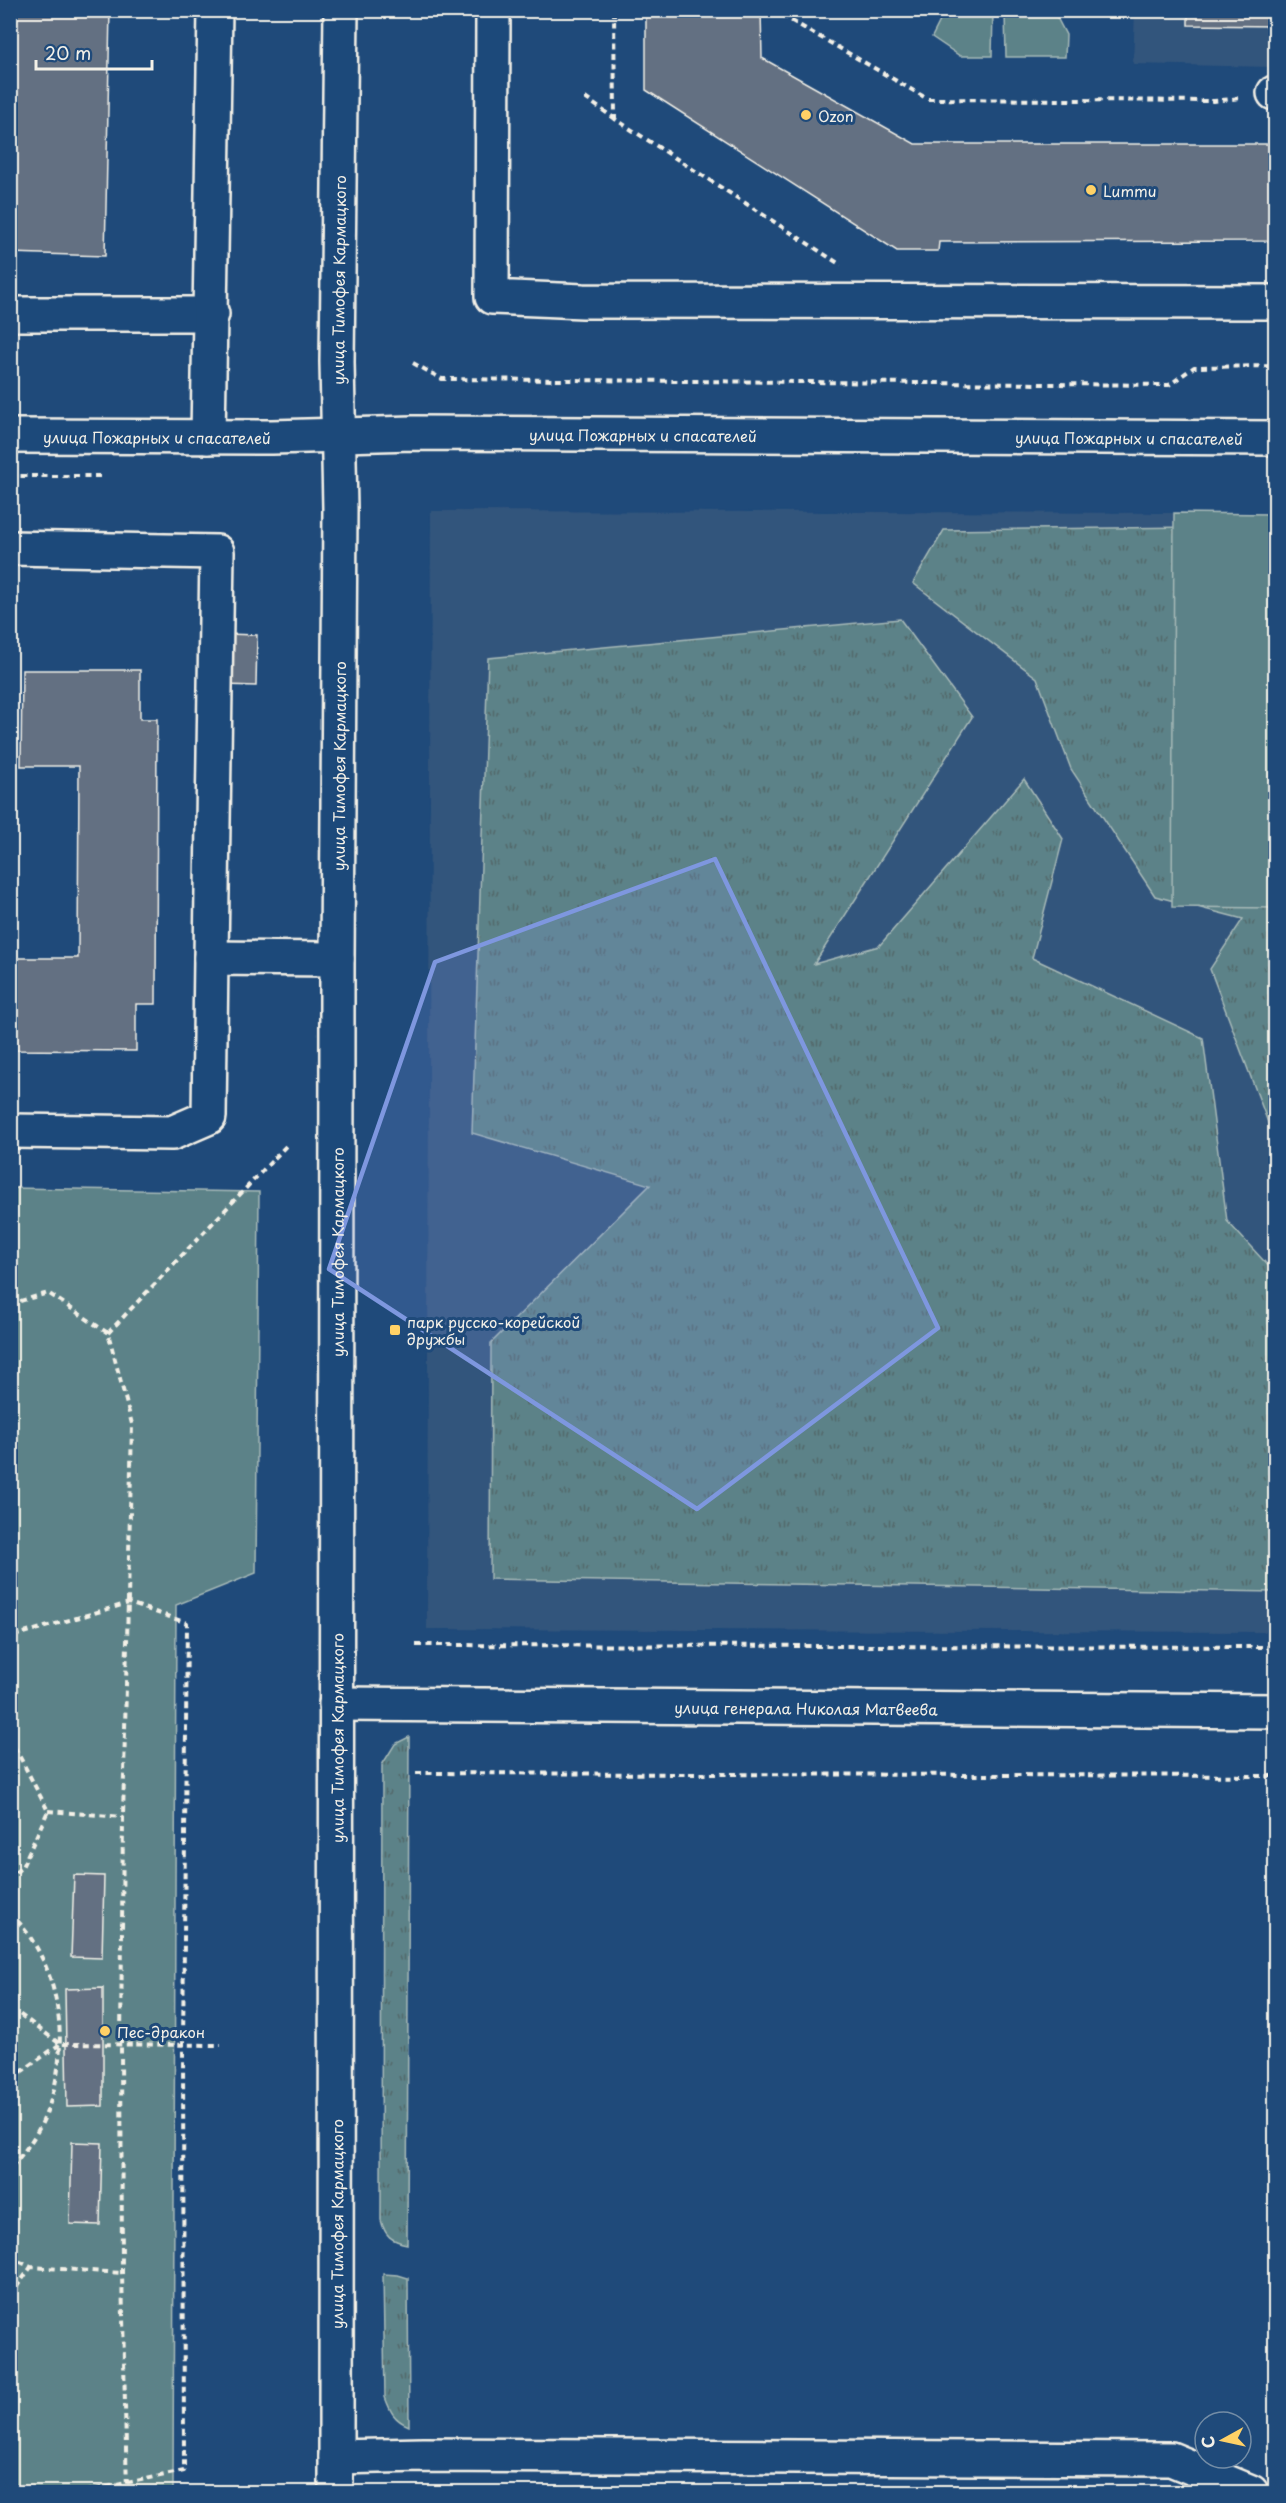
<svg xmlns="http://www.w3.org/2000/svg" width="1286" height="2503" viewBox="0 0 1286 2503" font-family="'Playpen Sans',sans-serif">
<style>
.built{fill:#33557c}
.grass{fill:url(#grass-tufts);stroke:#a8bab8;stroke-width:1.5}
.park{fill:#5b8288;stroke:#a8bab8;stroke-width:1.5}
.building{fill:#637082;stroke:#f4f1e8;stroke-width:1.5}
.lines{fill:none;stroke-linecap:round;stroke-linejoin:round}
.minor-casing{stroke:#f4f1e8;stroke-width:38}
.path{stroke:#f4f1e8;stroke-width:4;stroke-dasharray:6 4.5;stroke-linecap:butt}
.minor{stroke:#1f4a7a;stroke-width:33}
.marked{fill:#7e97df;fill-opacity:0.2;stroke:#7e97df;stroke-width:4.5;stroke-linejoin:round}
.poi-dot{fill:#ffd166;stroke:#1f4a7a;stroke-width:2}
.labels{text-anchor:middle;dominant-baseline:central;stroke-width:6;stroke-linejoin:round;paint-order:stroke}
.poi-label{font-size:15px;fill:#f4f1e8;stroke:#1f4a7a;text-anchor:start}
.street-label{font-size:15px;fill:#f4f1e8;stroke:#1f4a7a}
</style>
<defs>
<pattern id="grass-tufts" width="24" height="20" patternUnits="userSpaceOnUse" patternTransform="scale(1.5)"><rect width="24" height="20" fill="#5b8288"/><path d="M3 7l-1-3M5 7V3M7 7l1-3M15 17l-1-3M17 17v-4M19 17l1-3" fill="none" stroke="#53686a"/></pattern>
</defs>
<rect width="100%" height="100%" fill="#1f4a7a"/>
<filter id="ink" filterUnits="userSpaceOnUse"><feTurbulence type="fractalNoise" baseFrequency=".0167" numOctaves="2"/><feDisplacementMap in="SourceGraphic" scale="12" xChannelSelector="R" yChannelSelector="G"/><feConvolveMatrix kernelMatrix="1 2 1 2 8 2 1 2 1" color-interpolation-filters="sRGB"/></filter>
<g filter="url(#ink)">
<path class="built" d="M1135 11H1275V67L1133 64Z
M431 511 1174 513 1172 907 1275 908V1632L427 1629Z"/>
<path class="grass" d="M1275 526V1141L1210 969 1243 919 1155 896 1071 769 1037 678 913 583 944 530Z
M900 619 972 717 814 964 879 946 1024 779 1063 839 1032 958 1203 1038 1227 1221 1275 1273V1592L490 1579 491 1343 650 1185 472 1133 488 658Z
M409 1737 407 2244C391 2241 385 2236 381 2220L382 1765 395 1744Z
M383 2274 398 2275 408 2278 409 2426C394 2420 390 2411 385 2397Z"/>
<path class="park" d="M945 11 993 12 992 56H960L932 37Z
M1005 12H1054L1066 35 1065 57H1006Z
M1174 513 1275 514V908L1172 907Z
M11 1188 259 1192 256 1573 176 1605 173 2492H11Z"/>
<path class="building" d="M10 10H110L105 256 10 253Z
M646 10H761L762 58 915 144H1276V241L939 242 938 251H897L646 90Z
M1188 10H1276V26L1188 25Z
M226 634 257 635 256 686 225 685Z
M22 670H140V719H157L156 1004H136V1051L10 1050V958H78L79 766H21Z
M74 1875 104 1876 102 1958 71 1957Z
M103 1988V2106L67 2107 65 1989Z
M72 2142 102 2143 100 2225 70 2224Z"/>
<g class="lines">
<defs>
<g id="minor">
<path d="M493 10 492 297 583 301 1276 302"/>
<path d="M1274 93H1276"/>
<path d="M10 314H212"/>
<path id="s1" d="M10 436 272 437 413 433 1276 438"/>
<path d="M208 437 215 10"/>
<path d="M10 548 217 552 211 958"/>
<path d="M10 1131 172 1133 209 1117 211 958 337 959"/>
<path id="s2" d="M336 1704 1276 1711"/>
<path d="M336 2457 423 2455 1171 2459 1251 2492"/>
<path id="s3" d="M336 2492 337 959 340 509 337 362 341 10"/>
</g>
</defs>
<use href="#minor" class="minor-casing"/>
<path class="path" d="M614 10 615 119 841 265
M773 10 928 99 1214 101 1240 98
M585 98 614 118
M413 363 442 379 1169 385 1194 367 1276 366
M10 476H102
M10 1304 48 1293 108 1333 132 1424 123 1817 121 2044 122 2273 127 2492
M108 1333 287 1145
M10 1615 17 1635
M416 1645 1276 1647
M10 1647 17 1635 129 1603 187 1623 183 2046 184 2471 83 2492
M10 1671 15 1678 10 1702
M10 1738 48 1811 22 1867 10 1877
M416 1773 1276 1776
M48 1811 123 1817
M10 1913C61 1962 72 2047 47 2111 39 2133 25 2151 10 2169
M10 2013H18L60 2044 221 2045
M10 2072H21L60 2044
M10 2257 31 2267 122 2273
M10 2296 31 2267"/>
<use href="#minor" class="minor"/>
</g>
</g>
<path class="marked" d="M715 859 938 1328 697 1509 329 1269 435 962Z"/>
<g class="poi-dot">
<circle cx="806" cy="115" r="6"/>
<circle cx="1091" cy="190" r="6"/>
<rect x="389" y="1324" width="12" height="12" rx="3"/>
<circle cx="105" cy="2031" r="6"/>
</g>
<g class="labels">
<g class="poi-label">
<text x="818" y="115">Ozon</text>
<text x="1103" y="190">Lummu</text>
<text x="407" y="1321">парк русско-корейской<tspan x="407" dy="17">дружбы</tspan></text>
<text x="117" y="2031">Пес-дракон</text>
</g>
<g class="street-label">
<text stroke="none"><textPath href="#s3" startOffset="2212">улица Тимофея Кармацкого</textPath></text>
<text stroke="none"><textPath href="#s1" startOffset="633">улица Пожарных и спасателей</textPath></text>
<text stroke="none"><textPath href="#s1" startOffset="147">улица Пожарных и спасателей</textPath></text>
<text stroke="none"><textPath href="#s1" startOffset="1119">улица Пожарных и спасателей</textPath></text>
<text stroke="none"><textPath href="#s3" startOffset="1726">улица Тимофея Кармацкого</textPath></text>
<text stroke="none"><textPath href="#s3" startOffset="1240">улица Тимофея Кармацкого</textPath></text>
<text stroke="none"><textPath href="#s2" startOffset="470">улица генерала Николая Матвеева</textPath></text>
<text stroke="none"><textPath href="#s3" startOffset="754">улица Тимофея Кармацкого</textPath></text>
<text stroke="none"><textPath href="#s3" startOffset="268">улица Тимофея Кармацкого</textPath></text>
</g>
</g>
<rect width="1286" height="2503" fill="none" stroke="#1f4a7a" stroke-width="36"/>
<rect x="18" y="18" width="1250" height="2467" fill="none" stroke="#f4f1e8" stroke-width="2" filter="url(#ink)"/>
<g transform="translate(1223 2440) rotate(262)"><circle r="28" fill="#1f4a7a" stroke="#748da6" stroke-width="1.5"/>
<path d="M0-4.5L10 22L0 15L-10 22Z" fill="#ffd166"/>
<text y="-9" font-size="16" font-weight="bold" text-anchor="middle" fill="#f4f1e8">С</text>
</g>
<path d="M36 60v9h116v-9" fill="none" stroke="#f4f1e8" stroke-width="3"/>
<text x="45" y="60" font-size="18" fill="#f4f1e8" stroke="#1f4a7a" stroke-width="4.5" paint-order="stroke">20 m</text>
</svg>
